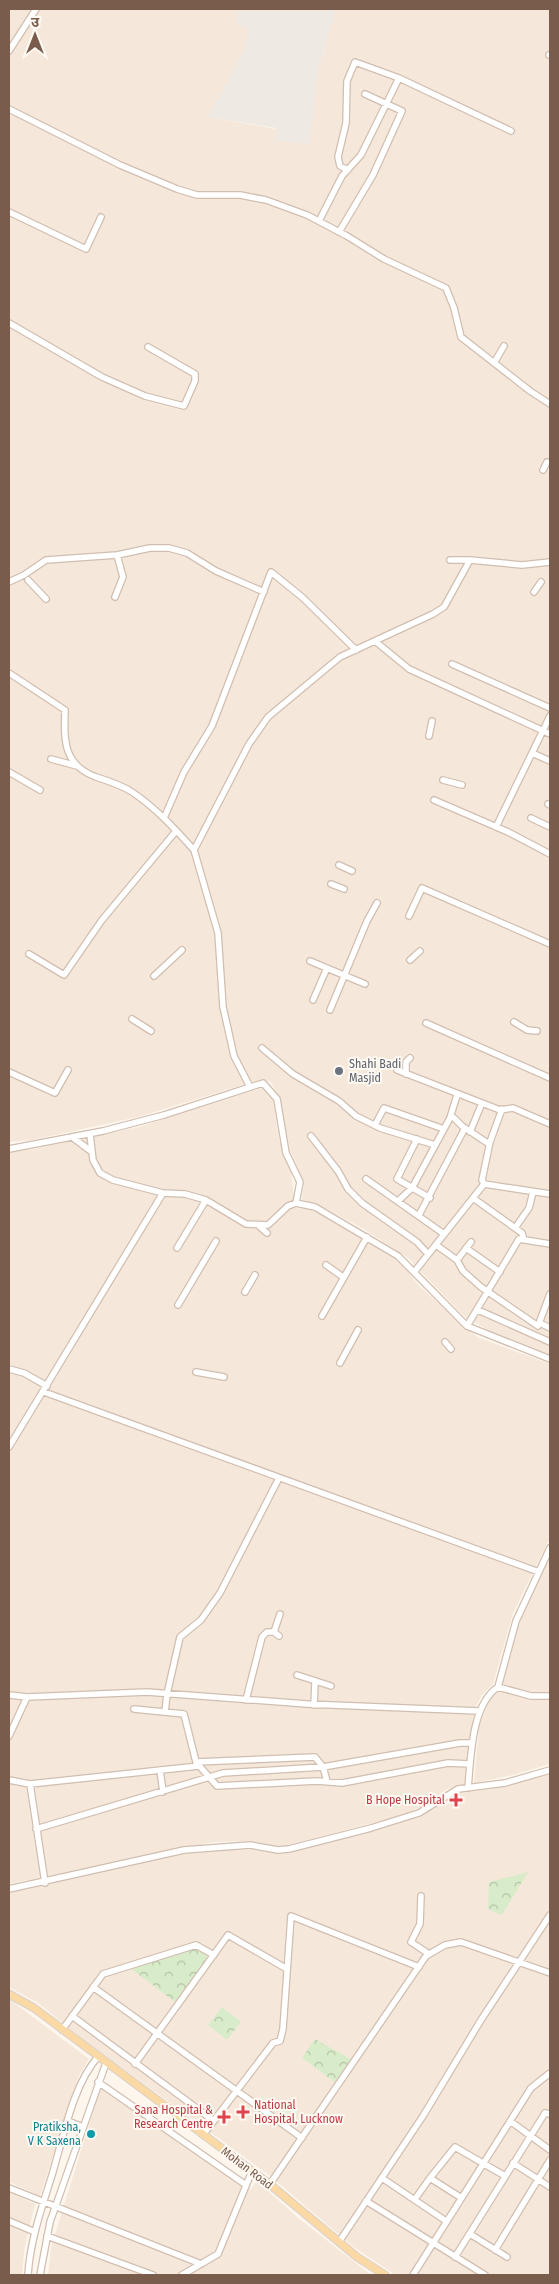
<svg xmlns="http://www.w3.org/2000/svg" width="559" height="2284" viewBox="0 0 559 2284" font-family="'Fira Sans Condensed','Noto Sans Devanagari',sans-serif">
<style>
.residential{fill:#f5e8da}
.industrial{fill:#efe9e4}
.park{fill:url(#park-crowns)}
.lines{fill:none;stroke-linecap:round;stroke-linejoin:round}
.minor-casing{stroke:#d1beb0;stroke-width:8}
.major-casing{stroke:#dad1cd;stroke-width:9}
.minor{stroke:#fff;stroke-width:5.5}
.major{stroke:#fbd9a5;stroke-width:7}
.worship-dot{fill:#6b7280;stroke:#fffaf3;stroke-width:2}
.health-dot{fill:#e0444e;stroke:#fffaf3;stroke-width:2}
.culture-dot{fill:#0f9aa8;stroke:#fffaf3;stroke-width:2}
.labels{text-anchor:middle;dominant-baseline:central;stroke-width:4;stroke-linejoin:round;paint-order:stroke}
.worship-label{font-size:12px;fill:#5b616d;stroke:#fffaf3;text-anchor:start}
.health-label{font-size:12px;fill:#be3a42;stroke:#fffaf3;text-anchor:end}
.culture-label{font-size:12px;fill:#0d838f;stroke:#fffaf3;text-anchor:end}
.street-label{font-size:12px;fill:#7a5c4d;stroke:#fffaf3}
</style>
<defs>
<pattern id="park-crowns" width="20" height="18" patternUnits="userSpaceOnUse" patternTransform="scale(1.25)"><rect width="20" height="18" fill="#d8ecc9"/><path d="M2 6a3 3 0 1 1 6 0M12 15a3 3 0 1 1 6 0" fill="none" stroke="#b4c2a5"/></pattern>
</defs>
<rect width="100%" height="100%" fill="#fdf6ec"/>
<path class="residential" d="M9 9H237V24L250 29 243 52 209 117 276 129 309 144 318 70 336 9H550V1356L500 1337 464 1316 408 1258 362 1228 319 1205 302 1200 304 1182 290 1150 280 1098 271 1082 262 1079 138 1117 32 1140 9 1142Z
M262 1088 273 1101 279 1139 291 1172 295 1208 309 1209 332 1219 401 1263 419 1286 477 1337 550 1364V1538L513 1613 493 1684 481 1696 475 1709 465 1785 447 1789 425 1806 402 1815 279 1848 249 1841 214 1842 9 1884V1152L34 1149 139 1127Z
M550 1549V1764L513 1775 474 1783 479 1726 490 1698 502 1684 513 1638Z
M550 1773V2275H395L351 2245 270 2176 80 2037 38 2003 9 1987V1892L176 1855 214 1850H254L279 1853 368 1833 434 1809 457 1793 492 1789Z
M9 1999 89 2059 79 2076 40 2196 9 2182Z
M102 2083 250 2190 257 2181 297 2217 371 2275H48L51 2247Z
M9 2192 35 2204 24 2251 22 2275H9Z"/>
<path class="industrial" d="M237 9H336L318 70 310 144 275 141 276 128 208 117 243 52 250 29 237 24Z"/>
<path class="park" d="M528 1872 502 1915 488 1909 489 1882Z
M196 1948 209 1957 175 2002 130 1968Z
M222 2007 241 2022 227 2040 208 2025Z
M315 2039 352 2060 336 2083 302 2058Z"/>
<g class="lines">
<defs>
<path id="minor" d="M9 51 36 9
M549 55H550
M9 109 120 165 177 189 197 195H240L266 200 307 215 347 236 384 259 446 288 454 308 461 337 530 391 550 404
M348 170 340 166 338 157 346 123 347 81 355 62 399 78 511 131
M9 212 86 249 101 217
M319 221 342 176 361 155 399 78
M339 232 373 175 402 111 365 94
M9 323 102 377 145 396 184 406 195 381V374L148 347
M494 363 504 346
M543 470 547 462
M450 560H470
M28 580 46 599
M9 582 24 575 46 560 117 555 150 548H169L187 553 216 571 264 592
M534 592 541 582
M115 597 123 577 117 555
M375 641 409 669 550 734
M452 664 550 708
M9 673 65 710C64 740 63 765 96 777 109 781 121 785 132 792 156 808 175 829 194 850
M429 736 432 721
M532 753 550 761
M51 759 77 766
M9 772 40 790
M443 780 462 785
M434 800 508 832 550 854
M548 804 550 805
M164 818 184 772 212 726 271 572 302 597 356 650
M531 818 550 827
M496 827 550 716
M339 865 352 871
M331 884 344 889
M409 916 422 888 550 944
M29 954 64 975 102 920 176 831
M410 960 420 951
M310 961 365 984
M154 976 182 950
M313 1000 327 968
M330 1010 367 921 377 903
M132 1019 151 1031
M514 1022 527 1030 537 1031
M426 1023 550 1078
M262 1048 293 1074 339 1101 356 1116 380 1128 435 1145
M397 1070 500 1110 513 1108 550 1124
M9 1072 55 1093 68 1070
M406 1074V1062L410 1058
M250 1087 234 1056 228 1029 223 1007 218 933 194 850 249 744 268 717 340 657 433 614 444 607 470 560 522 565 550 562
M451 1115 462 1126 489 1144
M375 1125 384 1108 444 1129
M470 1132 482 1103
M90 1134 93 1160 100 1173 113 1180 163 1193 185 1194 206 1200 246 1224 268 1225 288 1206 296 1203 315 1207 398 1256 467 1326 550 1359
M311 1136 338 1171 348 1189 362 1203 417 1242 428 1254
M72 1137 92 1152
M417 1139 397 1179 430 1198
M9 1149 103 1131 164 1115 263 1083 277 1099 286 1153 300 1182 296 1203
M366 1179 444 1234
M484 1184 482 1180 490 1142 502 1109
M473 1198 522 1233 524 1240
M398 1201 412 1188 450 1118 457 1095
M419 1215 465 1128
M259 1226 267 1233
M515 1228 529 1208 533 1192
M436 1245 457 1260 463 1271 481 1287 538 1326 550 1294
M177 1248 206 1200
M466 1248 500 1272
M457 1260 471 1242
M326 1265 343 1277
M415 1271 484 1184 550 1194
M245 1292 255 1275
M178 1305 216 1241
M478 1310 550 1342
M322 1316 367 1237
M540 1323 550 1328
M467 1326 519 1239 550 1244
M445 1342 451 1349
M340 1363 358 1330
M9 1369 24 1373 47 1386
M196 1372 224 1377
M44 1392 539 1572
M9 1447 163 1193
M550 1548 516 1621 498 1687 531 1696H550
M279 1636 274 1632 280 1614
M297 1675 331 1686
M9 1695 27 1697
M246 1700 262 1637 267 1632H274
M314 1705 315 1682
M134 1709 184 1714 196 1762 217 1786 317 1781 342 1783 448 1763 470 1764
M165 1712 167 1694 180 1637 201 1620 220 1593 279 1478
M9 1736 27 1697 147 1692 307 1704 479 1711
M196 1762 315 1757 323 1767 327 1781
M160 1770 163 1792
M9 1780 30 1784 199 1766
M30 1784 45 1883
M468 1788C471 1758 471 1705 498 1687
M36 1829 223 1773 323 1767 460 1743H472
M9 1889 184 1850 250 1845 278 1850 289 1849 371 1828 419 1813 458 1789 505 1783 550 1770
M421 1896 420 1924 411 1942 429 1954
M93 1987 302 2138
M72 2016 214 2121
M62 2030 103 1974 196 1945 214 1955
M135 2064 228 1935 287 1969
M98 2082 246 2185
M68 2121 83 2127
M510 2121 550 2150
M203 2135 273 2043 280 2041 283 2029 291 1916 419 1967
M513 2163 550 2187
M382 2178 446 2221
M270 2184 426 1956 445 1945 461 1942 550 1973
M9 2188 201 2264
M460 2197 430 2178 455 2147 505 2176
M415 2199 430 2178
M366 2201 485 2275
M9 2221 35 2232
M470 2234 507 2257
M47 2236 153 2275
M339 2242 423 2116 481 2020 550 1915
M495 2250 550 2160
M455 2257 545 2113 550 2114
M28 2275C30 2241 42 2207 52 2175 63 2139 73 2084 98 2057
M40 2275 50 2222 106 2063
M182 2275 218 2254 252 2171
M413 2275 531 2088 550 2073"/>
<path id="major" d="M9 1994 34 2008 267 2182 357 2257 385 2275"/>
</defs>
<use href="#minor" class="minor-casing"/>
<use href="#major" class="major-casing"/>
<use href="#minor" class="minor"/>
<use href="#major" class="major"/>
</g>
<circle class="worship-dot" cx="339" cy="1071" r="5"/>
<g class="health-dot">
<path d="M453.5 1792.5h5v5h5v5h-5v5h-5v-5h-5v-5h5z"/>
<path d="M240.5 2104.5h5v5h5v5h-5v5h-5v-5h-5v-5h5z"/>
<path d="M221.5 2109.5h5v5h5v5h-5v5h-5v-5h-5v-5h5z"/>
</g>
<circle class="culture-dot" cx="91" cy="2134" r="5"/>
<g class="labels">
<g class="worship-label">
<text x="349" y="1064">Shahi Badi<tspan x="349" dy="14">Masjid</tspan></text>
</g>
<g class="health-label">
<text x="445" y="1800">B Hope Hospital</text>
<text x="254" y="2105" text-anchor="start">National<tspan x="254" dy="14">Hospital, Lucknow</tspan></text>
<text x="213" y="2110">Sana Hospital &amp;<tspan x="213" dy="14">Research Centre</tspan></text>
</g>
<g class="culture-label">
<text x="81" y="2127">Pratiksha,<tspan x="81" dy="14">V K Saxena</tspan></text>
</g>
<g class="street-label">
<text transform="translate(247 2168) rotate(37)">Mohan Road</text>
</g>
</g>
<rect width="559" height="2284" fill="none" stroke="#7a5c4d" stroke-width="20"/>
<g transform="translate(35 35)" stroke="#fffaf3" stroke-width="4" paint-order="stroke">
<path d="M0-4L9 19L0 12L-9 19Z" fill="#7a5c4d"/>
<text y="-8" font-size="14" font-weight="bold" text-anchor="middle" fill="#7a5c4d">उ</text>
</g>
</svg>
